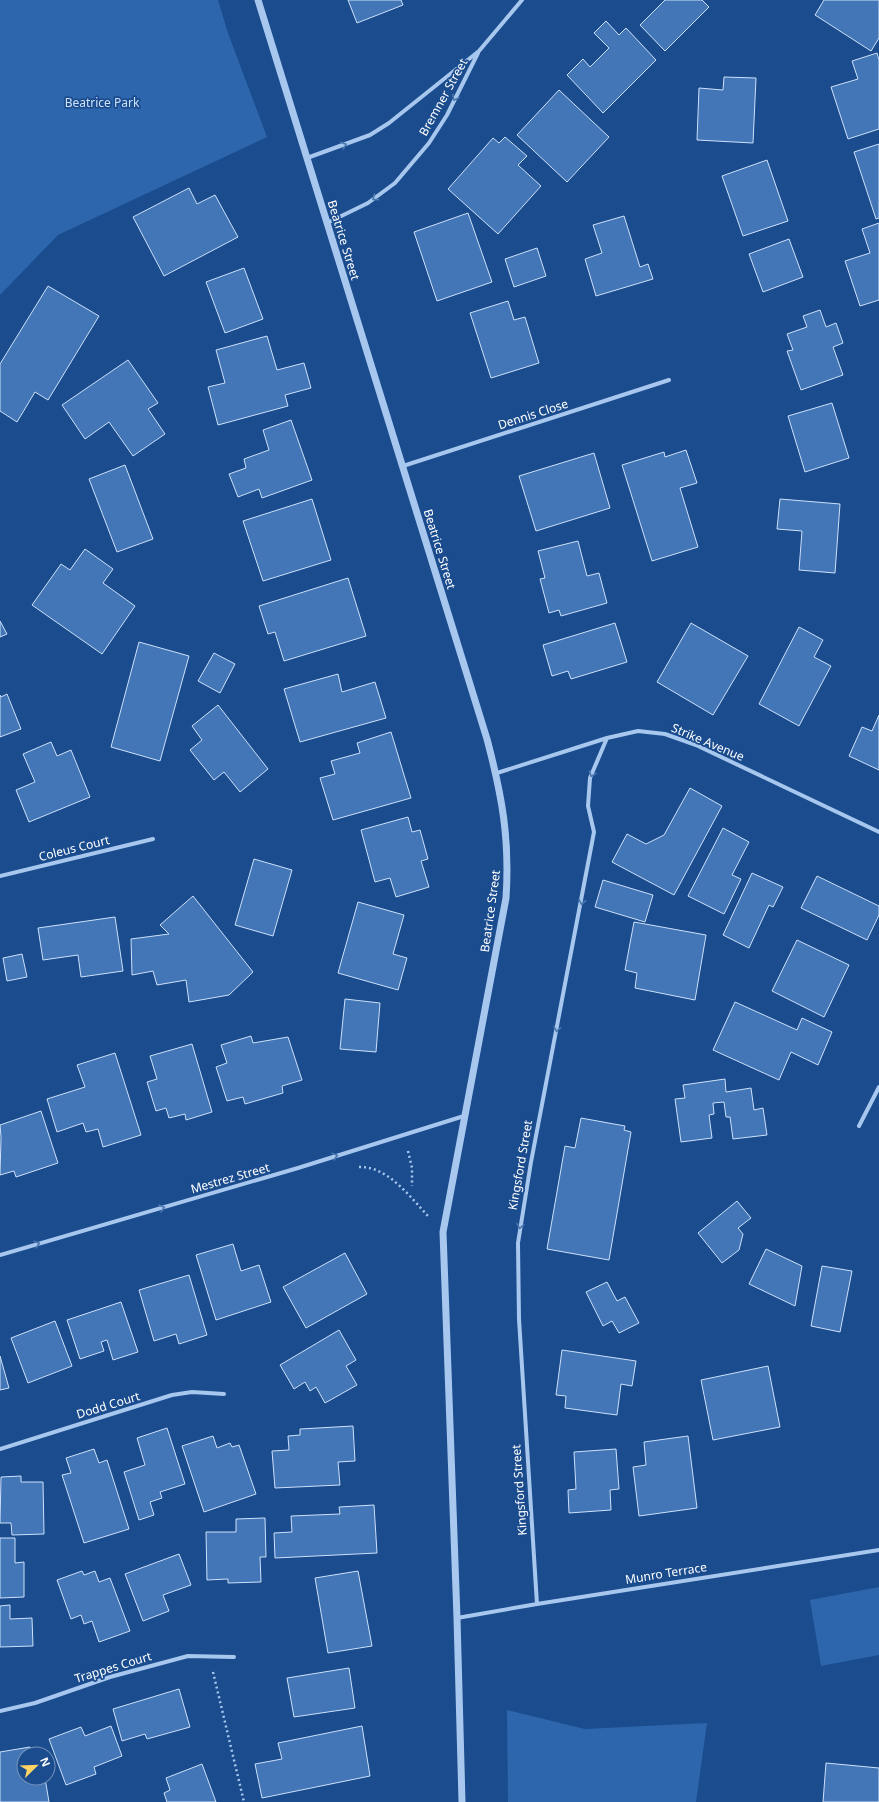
<svg xmlns="http://www.w3.org/2000/svg" width="879" height="1802" viewBox="0 0 879 1802" font-family="'Noto Sans',sans-serif">
<style>
.green{fill:#2d66ac}
.building{fill:#4376b6;stroke:#cde1fa}
.lines{fill:none;stroke-linecap:round;stroke-linejoin:round}
.path{stroke:#a7c7ee;stroke-width:2.5;stroke-dasharray:2 3;stroke-linecap:butt}
.minor{stroke:#a7c7ee;stroke-width:4}
.tertiary{stroke:#a7c7ee;stroke-width:7}
.oneway{stroke:#4b77b0}
.labels{text-anchor:middle;dominant-baseline:central;stroke-width:3.5;stroke-linejoin:round;paint-order:stroke}
.street-label{font-size:12px;fill:#fff;stroke:#1a4c8e}
.park-label{font-size:12px;fill:#cde1fa;stroke:#1a4c8e}
</style>
<rect width="100%" height="100%" fill="#1a4c8e"/>
<path class="green" d="M0 0H218L228 33 267 137 58 235 0 295Z
M879 1587V1655L821 1666 810 1600Z
M507 1710 585 1729 707 1723 696 1802H508Z"/>
<path class="building" d="M348 0H401L403 5 357 23Z
M665 0H702L709 7 665 51 640 25Z
M824 0H879V38L871 51 815 15Z
M606 21 619 35 626 28 656 60 603 113 567 75 583 59 590 67 609 48 594 33Z
M877 53 879 60V129L848 139 831 87 858 79 852 61Z
M724 77 756 78 753 143 697 140 699 88 723 90Z
M559 90 609 137 567 182 517 135Z
M505 137 527 156 518 165 541 186 498 234 448 189 493 138 499 143Z
M879 144V218L876 219 854 152Z
M767 160 788 221 743 236 722 176Z
M189 188 197 204 215 195 238 237 164 276 133 217Z
M468 213 492 282 437 301 414 232Z
M624 216 640 267 648 264 653 279 596 296 585 259 602 253 593 225Z
M879 223V300L860 306 845 261 870 253 862 229Z
M789 239 803 277 763 292 749 254Z
M537 248 546 276 514 287 505 259Z
M244 268 263 319 225 333 206 282Z
M48 286 99 316 48 400 35 392 17 422 0 411V364Z
M508 301 514 320 525 317 539 363 491 378 470 313Z
M820 310 826 327 836 323 843 343 833 347 843 375 801 390 787 351 793 350 787 334 807 327 803 316Z
M267 336 277 370 304 363 311 388 285 395 288 406 218 425 208 387 225 383 216 350Z
M128 360 158 403 148 409 165 434 133 456 109 422 85 439 62 405Z
M832 403 849 458 805 472 788 416Z
M291 420 312 480 262 498 259 489 238 497 229 474 246 468 244 459 269 450 263 430Z
M686 450 697 483 680 488 698 547 652 561 622 465 664 452 665 457Z
M594 453 610 508 536 531 519 476Z
M125 465 153 539 117 552 89 479Z
M312 499 331 560 263 581 243 521Z
M780 499 840 504 835 573 799 570 802 531 777 529Z
M578 541 587 576 599 573 607 603 561 616 559 610 549 613 540 579 545 578 538 551Z
M85 549 113 569 103 583 135 606 102 654 32 605 61 564 70 570Z
M348 578 366 636 284 661 275 632 268 634 259 606Z
M0 621 7 634 0 637Z
M615 623 627 662 571 679 568 671 552 676 543 645Z
M691 623 748 656 713 715 657 682Z
M799 627 823 640 814 657 831 666 799 726 759 704Z
M139 642 189 656 160 761 111 747Z
M214 653 235 664 220 693 198 681Z
M338 674 342 692 375 682 386 718 300 742 284 689Z
M7 694 21 729 0 737V695L1 697Z
M218 705 268 769 240 792 224 772 214 780 190 750 202 740 192 726Z
M879 715V770L849 756 862 727 872 731Z
M391 732 411 798 333 820 320 778 335 774 331 761 360 753 357 743Z
M51 742 57 756 71 750 90 797 29 822 16 790 35 782 23 754Z
M690 788 722 806 674 895 612 862 627 834 646 844 664 835Z
M408 817 412 832 420 830 428 859 421 861 429 887 396 897 390 878 375 882 361 830Z
M723 828 749 842 732 875 741 879 724 914 688 896Z
M254 859 292 870 273 936 235 925Z
M752 873 783 887 773 907 769 905 749 948 723 935Z
M817 876 879 906V915L867 940 801 908Z
M603 880 653 895 645 922 595 907Z
M193 896 253 972 229 995 189 1002 186 980 157 985 153 971 132 975 131 939 169 934 160 925Z
M358 902 404 915 393 954 407 958 398 990 338 973Z
M115 917 123 971 81 977 78 955 43 960 38 928Z
M634 922 706 935 695 1000 635 988 637 973 625 970Z
M797 940 849 965 824 1017 772 991Z
M22 954 27 977 7 981 3 958Z
M345 999 380 1003 376 1052 340 1049Z
M735 1002 797 1030 802 1018 832 1032 818 1065 791 1052 779 1080 713 1050Z
M251 1036 253 1043 288 1037 302 1080 282 1086 283 1093 245 1104 243 1097 227 1101 216 1067 227 1063 221 1045Z
M192 1044 212 1112 186 1120 185 1114 169 1118 166 1108 156 1111 147 1082 157 1079 150 1056Z
M115 1053 141 1135 103 1147 98 1129 86 1132 83 1123 57 1132 47 1099 85 1087 77 1065Z
M725 1079 726 1092 751 1088 754 1110 763 1108 767 1135 733 1139 730 1117H726L724 1102 713 1103 714 1114 709 1115 712 1138 681 1142 675 1099 685 1098 683 1085Z
M41 1111 58 1163 16 1177 14 1171 0 1175 1 1137 0 1125Z
M581 1118 625 1126 624 1130 631 1132 609 1260 547 1249 565 1146 575 1148Z
M737 1201 751 1218 738 1228 743 1234 739 1250 722 1263 698 1233Z
M233 1244 241 1271 259 1265 271 1302 216 1320 196 1255Z
M766 1249 802 1266 795 1306 749 1284Z
M345 1253 367 1294 306 1328 283 1287Z
M822 1266 852 1271 840 1332 811 1326Z
M189 1275 207 1335 179 1344 176 1334 154 1341 139 1290Z
M607 1282 617 1301 625 1297 639 1323 619 1333 612 1321 603 1326 586 1292Z
M121 1302 138 1352 113 1360 107 1340 101 1342 104 1351 80 1359 67 1320Z
M55 1321 72 1366 28 1383 11 1338Z
M339 1330 356 1360 346 1366 357 1385 325 1403 316 1387 310 1391 305 1382 294 1389 280 1365Z
M562 1350 636 1361 632 1386 621 1384 617 1415 565 1408 566 1396 556 1395Z
M0 1356 9 1388 0 1390Z
M768 1366 780 1427 713 1440 701 1380Z
M353 1426 355 1461 338 1462 340 1485 275 1488 272 1451 289 1450 288 1436 300 1435V1429Z
M167 1428 185 1484 160 1492 162 1498 150 1502 154 1515 139 1520 124 1472 145 1465 137 1438Z
M213 1436 217 1448 230 1443 232 1447 239 1445 256 1494 204 1512 182 1446Z
M688 1436 697 1508 639 1516 633 1467 646 1465 644 1442Z
M94 1449 99 1463 107 1460 129 1529 84 1543 62 1475 71 1473 66 1458Z
M616 1449 619 1489 610 1490 611 1510 569 1513 568 1490 576 1489 574 1452Z
M21 1476V1482H43L44 1534 12 1535 11 1523H0L1 1477Z
M374 1505 377 1553 275 1558 274 1533 292 1532 291 1516 340 1514 339 1507Z
M265 1518 266 1557H260L261 1582 228 1583V1579L207 1580 206 1532H236V1519Z
M0 1538H15V1563L24 1562V1597L0 1598Z
M179 1554 191 1585 163 1595 169 1611 143 1621 125 1574Z
M82 1571 84 1575 95 1571 99 1582 110 1578 130 1631 99 1642 92 1621 84 1624 81 1615 71 1619 57 1580Z
M358 1571 372 1646 328 1653 315 1578Z
M10 1605V1619L32 1618 33 1646 0 1647V1606Z
M349 1668 355 1708 294 1717 287 1678Z
M179 1689 190 1727 147 1739 145 1734 122 1741 113 1709Z
M111 1726 122 1756 94 1767 96 1774 66 1785 49 1739 81 1727 85 1736Z
M362 1726 370 1776 262 1798 255 1764 282 1759 278 1743Z
M30 1747 31 1754H24V1778H45L49 1802H0V1752Z
M826 1763 879 1768V1802H823Z
M202 1764 216 1802H167L164 1793 170 1790 166 1778Z"/>
<g class="lines">
<path class="path" d="M408 1151 412 1168V1186
M359 1167C388 1166 410 1197 428 1216
M213 1672 244 1802"/>
<path class="minor" d="M307 158 370 135 389 123 479 51 522 0
M327 223 368 203 395 183 429 143 447 115 478 53
M403 466 669 380
M497 773 607 738 638 731 665 734 696 745 879 832
M0 876 153 839
M859 1126 879 1087
M0 1255 298 1168 464 1116
M0 1449 172 1395 192 1392 224 1394
M537 1604 519 1319 518 1243 531 1162 594 832 588 806 590 778 607 738
M457 1618 537 1604 879 1550
M0 1711 35 1703 110 1677 188 1656 234 1657"/>
<path class="tertiary" d="M258 0 487 739C502 796 510 839 506 898L443 1232 457 1618 462 1802"/>
</g>
<defs><path id="oneway-chevron" d="M-2-3.5L2.5 0L-2 3.5" fill="none" stroke-width="1.6" stroke-linecap="round" stroke-linejoin="round"/></defs>
<g class="oneway">
<use href="#oneway-chevron" transform="translate(455 98) rotate(116)"/>
<use href="#oneway-chevron" transform="translate(344 145) rotate(-20)"/>
<use href="#oneway-chevron" transform="translate(375 198) rotate(144)"/>
<use href="#oneway-chevron" transform="translate(592 774) rotate(110)"/>
<use href="#oneway-chevron" transform="translate(582 902) rotate(100)"/>
<use href="#oneway-chevron" transform="translate(557 1029) rotate(101)"/>
<use href="#oneway-chevron" transform="translate(335 1156) rotate(-18)"/>
<use href="#oneway-chevron" transform="translate(162 1208) rotate(-16)"/>
<use href="#oneway-chevron" transform="translate(520 1226) rotate(99)"/>
<use href="#oneway-chevron" transform="translate(37 1244) rotate(-16)"/>
</g>
<g class="labels">
<g class="street-label">
<text transform="translate(443 97) rotate(-61)">Bremner Street</text>
<text transform="translate(344 240) rotate(73)">Beatrice Street</text>
<text transform="translate(533 414) rotate(-18)">Dennis Close</text>
<text transform="translate(440 549) rotate(73)">Beatrice Street</text>
<text transform="translate(708 742) rotate(23)">Strike Avenue</text>
<text transform="translate(74 848) rotate(-14)">Coleus Court</text>
<text transform="translate(490 911) rotate(-82)">Beatrice Street</text>
<text transform="translate(520 1165) rotate(-80)">Kingsford Street</text>
<text transform="translate(230 1178) rotate(-16)">Mestrez Street</text>
<text transform="translate(108 1405) rotate(-17)">Dodd Court</text>
<text transform="translate(519 1490) rotate(-94)">Kingsford Street</text>
<text transform="translate(666 1573) rotate(-9)">Munro Terrace</text>
<text transform="translate(113 1667) rotate(-17)">Trappes Court</text>
</g>
<g class="park-label">
<text x="102" y="102">Beatrice Park</text>
</g>
</g>
<g transform="translate(36 1766) rotate(67)"><circle r="19" fill="#1a4c8e" stroke="#7694bb"/>
<path d="M0-3L7 15L0 10L-7 15Z" fill="#ffd364"/>
<text y="-6" font-size="11" font-weight="bold" text-anchor="middle" fill="#ffffff">N</text>
</g>
</svg>
